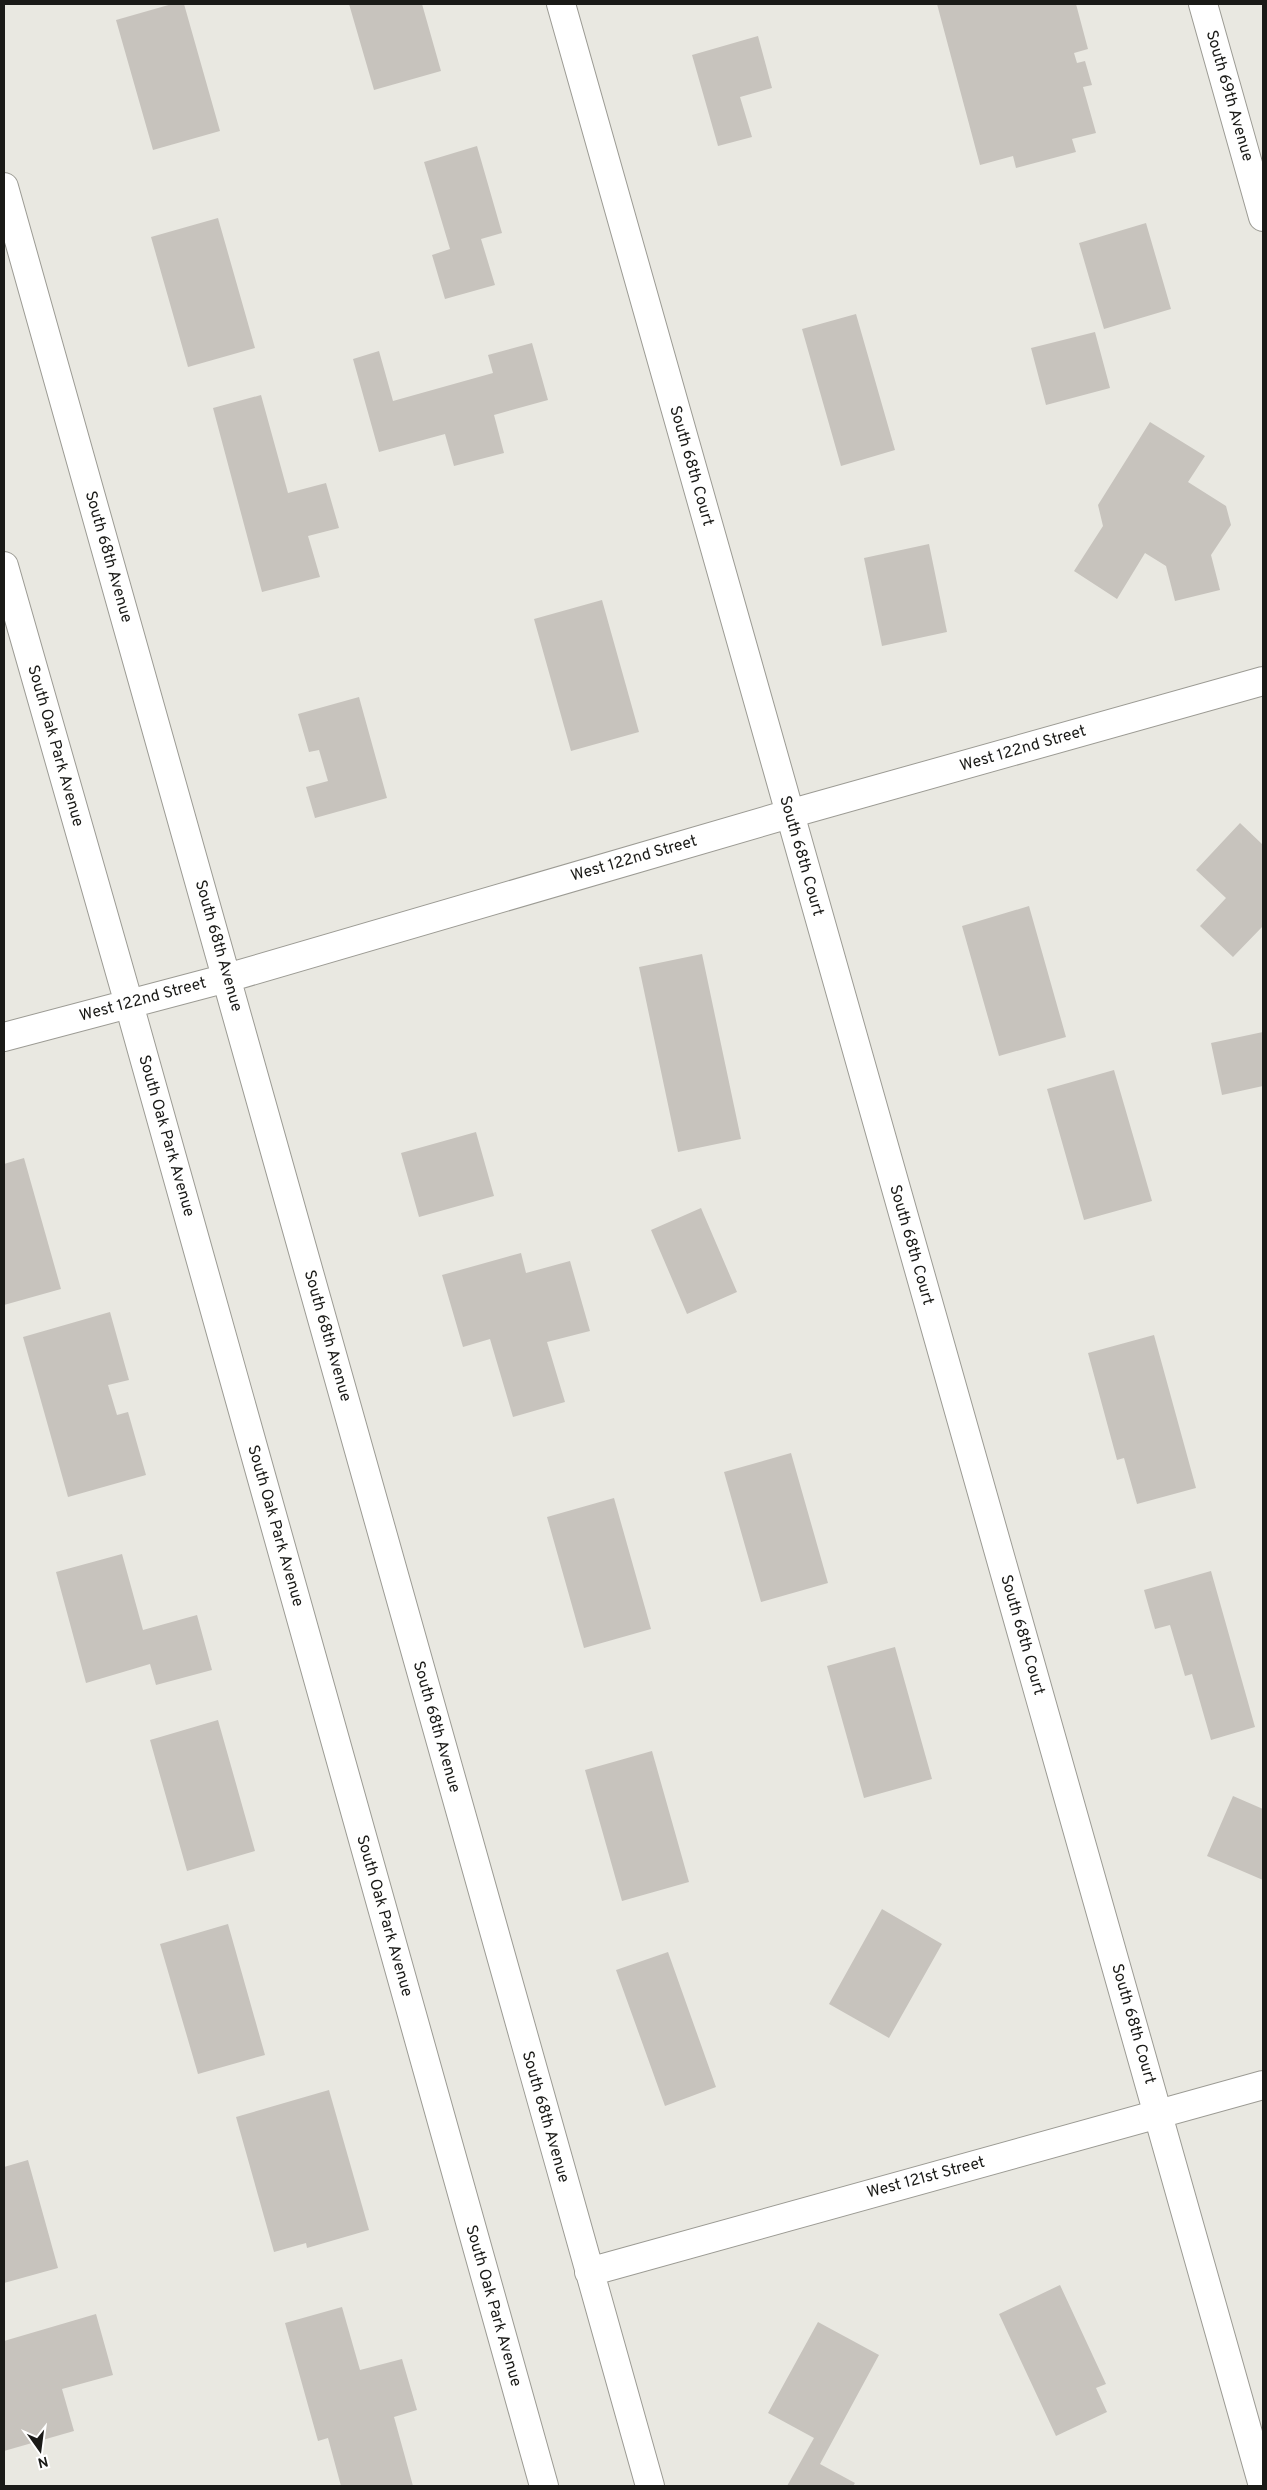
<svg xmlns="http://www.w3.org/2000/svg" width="1267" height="2490" viewBox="0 0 1267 2490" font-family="Overpass,sans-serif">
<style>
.building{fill:#c7c3bd}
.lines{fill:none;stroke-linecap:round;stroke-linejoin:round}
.minor-casing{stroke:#9c9b94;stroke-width:30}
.minor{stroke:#fff;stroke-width:28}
.labels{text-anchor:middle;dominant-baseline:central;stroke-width:4;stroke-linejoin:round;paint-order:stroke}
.street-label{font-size:16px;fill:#1a1a17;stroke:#fff}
</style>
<rect width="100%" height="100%" fill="#e9e8e1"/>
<path class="building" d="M172 4H184L220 131 153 150 116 20Z
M349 4H422L441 71 374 90Z
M937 4H1076L1088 49 1074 53 1077 63 1085 61 1092 85 1083 87 1096 133 1072 139 1076 152 1016 168 1013 156 980 165Z
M758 36 772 88 740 97 752 137 718 146 692 55Z
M477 146 502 233 481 239 495 285 445 299 432 255 450 249 424 162Z
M218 218 255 348 188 367 151 237Z
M1146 223 1171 309 1104 329 1079 243Z
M856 314 895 450 841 466 802 329Z
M1095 332 1110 388 1046 405 1031 348Z
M532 343 548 400 494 415 504 453 454 466 445 434 379 452 353 359 379 351 393 401 493 373 488 355Z
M261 395 288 493 326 483 339 528 308 536 320 577 262 592 213 408Z
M1150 422 1205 456 1188 482 1226 506 1231 525 1211 555 1220 590 1175 601 1166 566 1145 553 1117 599 1074 571 1103 526 1098 505Z
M929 544 947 632 882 646 864 558Z
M602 600 639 732 571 751 534 619Z
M359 697 387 798 315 818 306 787 328 781 319 750 309 752 298 714Z
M1240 823 1263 845V926L1233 957 1200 926 1226 898 1196 870Z
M1029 906 1066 1037 999 1056 962 926Z
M702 954 741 1139 678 1152 639 967Z
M1263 1032V1086L1222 1095 1211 1043Z
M1114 1070 1152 1201 1084 1220 1047 1089Z
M476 1132 494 1196 419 1217 401 1153Z
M24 1158 61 1289 4 1305V1164Z
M701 1208 737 1292 687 1314 651 1230Z
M521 1253 526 1273 570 1261 590 1331 547 1342 565 1402 513 1417 490 1339 463 1347 442 1275Z
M110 1312 129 1380 108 1385 117 1415 128 1412 146 1475 68 1497 23 1337Z
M1154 1335 1196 1488 1137 1504 1124 1458 1117 1460 1088 1353Z
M791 1453 828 1583 761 1602 724 1472Z
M614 1498 651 1629 584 1648 547 1517Z
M122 1554 143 1630 197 1615 212 1670 156 1685 150 1664 86 1683 56 1572Z
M1211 1571 1255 1727 1211 1740 1192 1674 1185 1676 1170 1625 1155 1629 1144 1590Z
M895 1647 932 1779 864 1798 827 1666Z
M218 1720 255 1851 187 1871 150 1740Z
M652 1751 689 1882 622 1901 585 1770Z
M1233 1796 1263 1809V1880L1207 1856Z
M882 1909 942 1944 889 2038 829 2004Z
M228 1924 265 2055 198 2074 160 1944Z
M668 1952 716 2087 665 2106 616 1970Z
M329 2090 369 2230 307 2248 306 2243 274 2252 236 2117Z
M28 2160 58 2268 4 2283V2167Z
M1060 2285 1106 2384 1096 2388 1107 2412 1056 2436 999 2314Z
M342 2307 360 2370 402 2359 417 2410 394 2417 413 2486H341L328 2438 318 2441 285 2323Z
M96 2314 113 2375 62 2389 74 2431 4 2451V2341Z
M818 2322 879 2355 820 2464 855 2483 853 2486H787L814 2438 768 2413Z"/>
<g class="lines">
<defs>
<path id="minor" d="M561 4 1263 2486
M1203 4 1263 217
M4 187 650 2486
M4 566 129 1004 544 2486
M4 1037 227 978 789 814 1263 681
M589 2272 1263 2085"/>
</defs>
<use href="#minor" class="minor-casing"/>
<use href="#minor" class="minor"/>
</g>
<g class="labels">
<g class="street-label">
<text transform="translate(1229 96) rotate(74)">South 69th Avenue</text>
<text transform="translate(691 466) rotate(74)">South 68th Court</text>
<text transform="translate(108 557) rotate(74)">South 68th Avenue</text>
<text transform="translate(55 746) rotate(74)">South Oak Park Avenue</text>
<text transform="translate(1023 749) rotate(-16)">West 122nd Street</text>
<text transform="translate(801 856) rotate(74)">South 68th Court</text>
<text transform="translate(634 859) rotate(-16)">West 122nd Street</text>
<text transform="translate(218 946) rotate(74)">South 68th Avenue</text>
<text transform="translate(143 1000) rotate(-15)">West 122nd Street</text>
<text transform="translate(166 1136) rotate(74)">South Oak Park Avenue</text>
<text transform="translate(911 1245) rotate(74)">South 68th Court</text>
<text transform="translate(327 1336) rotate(74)">South 68th Avenue</text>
<text transform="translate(275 1526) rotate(74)">South Oak Park Avenue</text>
<text transform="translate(1022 1635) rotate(74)">South 68th Court</text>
<text transform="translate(436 1727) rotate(74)">South 68th Avenue</text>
<text transform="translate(384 1916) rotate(74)">South Oak Park Avenue</text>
<text transform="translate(1133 2024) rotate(74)">South 68th Court</text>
<text transform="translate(545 2117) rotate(74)">South 68th Avenue</text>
<text transform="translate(926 2178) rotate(-15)">West 121st Street</text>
<text transform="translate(493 2306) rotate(74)">South Oak Park Avenue</text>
</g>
</g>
<rect width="1267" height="2490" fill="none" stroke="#1a1a17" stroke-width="10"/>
<g transform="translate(40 2450) rotate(166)" stroke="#ffffff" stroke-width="4" paint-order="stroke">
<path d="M0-4L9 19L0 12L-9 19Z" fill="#1a1a17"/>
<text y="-8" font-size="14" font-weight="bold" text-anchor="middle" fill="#1a1a17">N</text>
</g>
</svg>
